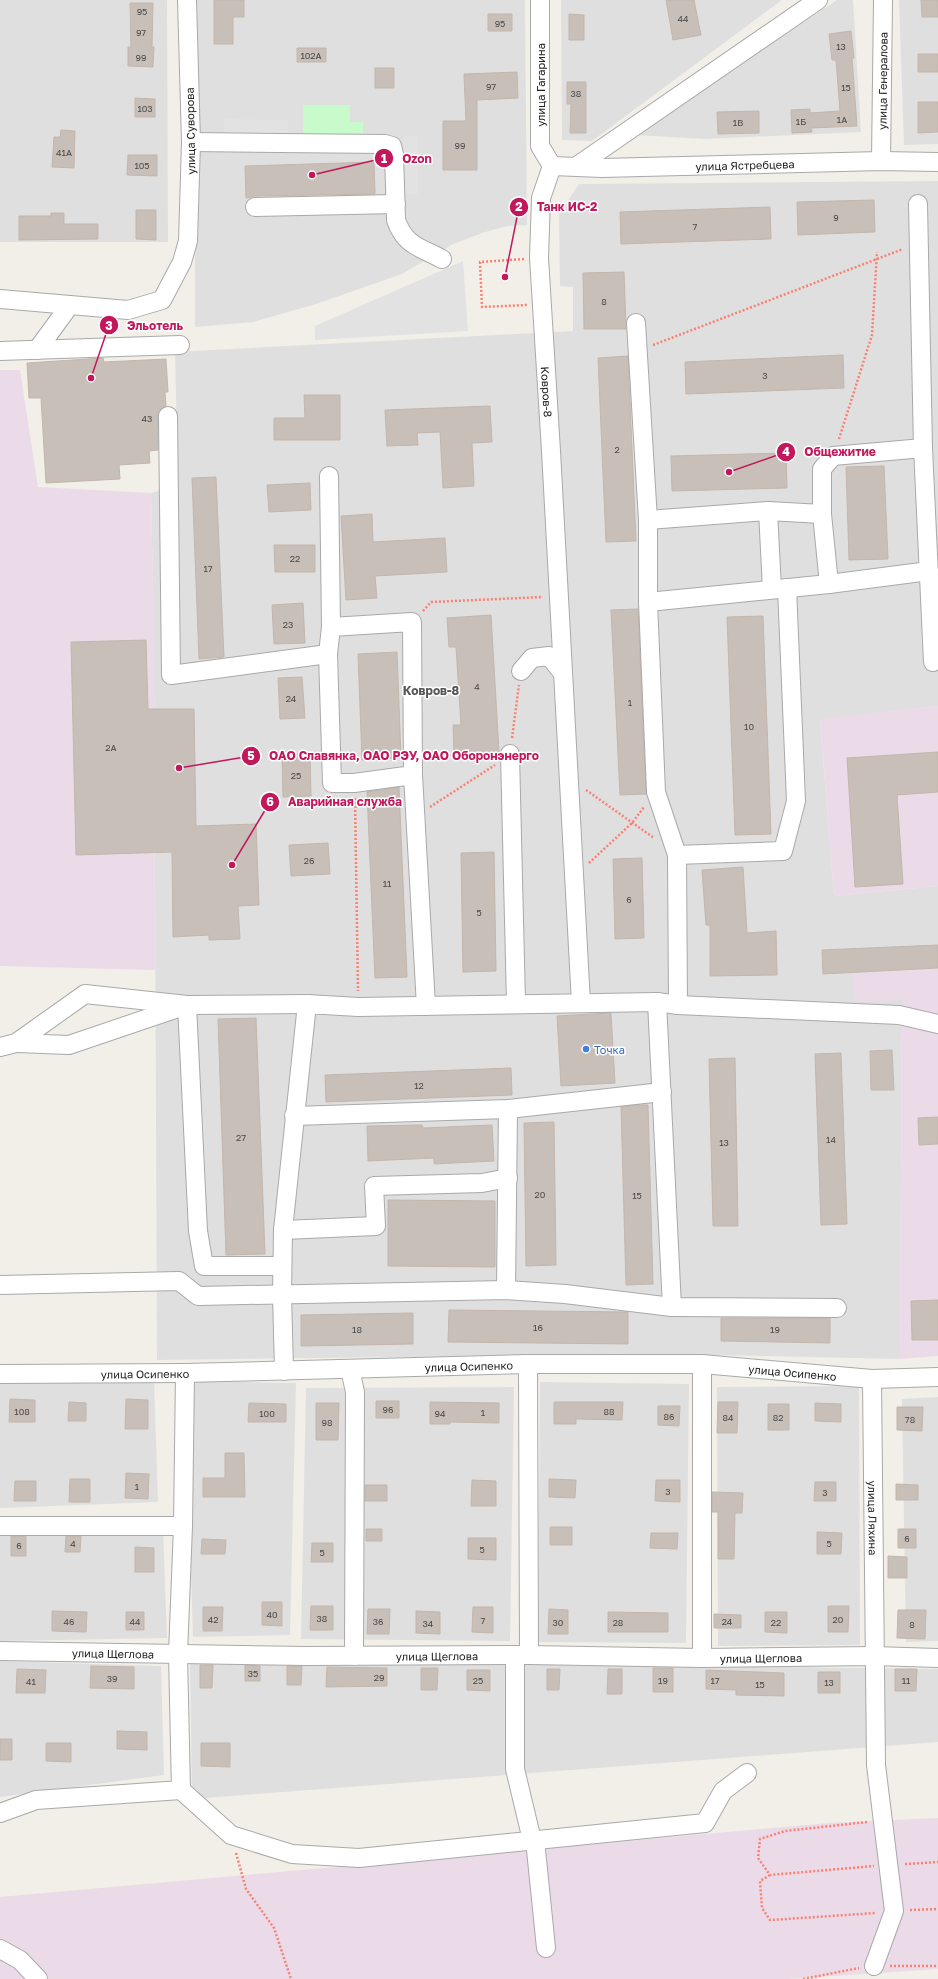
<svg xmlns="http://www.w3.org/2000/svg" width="938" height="1979" viewBox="0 0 938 1979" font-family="'Golos Text',sans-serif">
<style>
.residential{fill:#e0dfdf}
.industrial{fill:#ebdbe8}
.park{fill:#c8facc}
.parking{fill:#e2e2e2}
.building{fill:#c7bfb8;stroke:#c4b6ab}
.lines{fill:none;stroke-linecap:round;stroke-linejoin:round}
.minor-casing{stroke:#a9a9a9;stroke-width:20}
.path{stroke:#fa8072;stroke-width:2.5;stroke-dasharray:2 2;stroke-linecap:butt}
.minor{stroke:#fff;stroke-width:18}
.shop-dot{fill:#3f7fe0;stroke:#fff;stroke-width:1.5}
.labels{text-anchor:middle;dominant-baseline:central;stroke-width:3;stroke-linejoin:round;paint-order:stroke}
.number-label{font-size:9px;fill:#4b4948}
.street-label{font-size:11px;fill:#222;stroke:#fff}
.shop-label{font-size:11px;fill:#366cbe;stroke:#fff;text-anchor:start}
.neighbourhood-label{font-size:12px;font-weight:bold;fill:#555;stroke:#fff}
.leader{fill:none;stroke:#c2185b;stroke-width:1.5}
.callout-dot{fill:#c2185b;stroke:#fff;stroke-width:1.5}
.mark-label{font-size:12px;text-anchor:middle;font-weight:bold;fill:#fff}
.callout-label{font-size:12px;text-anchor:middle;font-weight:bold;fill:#c2185b;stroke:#fff;stroke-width:3;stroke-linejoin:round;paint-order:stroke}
</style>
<rect width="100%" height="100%" fill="#f2efe9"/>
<path class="residential" d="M0 0H167L168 242H0Z
M194 0H525L527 225 507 226 482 233 453 244 402 274 316 304 253 322 195 327Z
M561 0H782L592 141 562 140Z
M837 0H853L861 132 705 139 635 135Z
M899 0H938V144L904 145Z
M938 181V706L820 720 834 896 938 886V950L902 1000 900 1359 664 1354 157 1360 154 637 151 493 178 486 175 352 573 331V287L560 286 559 214 579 184Z
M154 1380 158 1502 0 1508V1384Z
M185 1381 296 1383 290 1635 193 1637Z
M540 1382 689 1384 686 1643 538 1642Z
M859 1386 860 1645 718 1646 717 1387Z
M514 1387 510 1641 301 1639 306 1388Z
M938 1397V1641L906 1642 902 1399Z
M0 1528 163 1529 167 1638 0 1641Z
M190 1659 938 1669V1742L192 1799Z
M0 1661 161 1666 164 1775 0 1797Z"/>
<path class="industrial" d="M0 370H20L38 487 151 493 154 637 155 970 0 966Z
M938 706V886L834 896 820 719Z
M938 950V1356L900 1359 902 1000 855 1002 851 958Z
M938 1818V1969L788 1979H0V1897L828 1823Z"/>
<path class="park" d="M303 105H350V122H363V138H303Z"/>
<path class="parking" d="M224 119 288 120V135L224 134Z
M403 136H417L418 194H404Z
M463 261 468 331 315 340V326Z"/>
<path class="building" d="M214 0H244V17H233V44H214Z
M666 0H694L701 35 673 40Z
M921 0H938V17H922Z
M130 3H153L152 47H154L153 67 128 66V47H131Z
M488 14H512V31H488Z
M569 14 584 15V40H569Z
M851 31 854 58H852L857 126 811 128 812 132 792 133 791 110 810 109V113L840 111 836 60H832L829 34Z
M297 48H326V62H297Z
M918 54H938V72H918Z
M375 68H394V88H375Z
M517 72 518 98 477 100V170H443V121H466L464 74Z
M567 82H586V133H570L571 104H567Z
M135 98 155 99V117H135Z
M918 102H938V132L918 133Z
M759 111V133L718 134 717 112Z
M61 130 75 131 74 168 52 167 54 137H60Z
M128 155H157V176L127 175Z
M374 162 375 194 255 196 246 198 245 166Z
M874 200 875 232 798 235 797 202Z
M770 207 771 239 621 244 620 212Z
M136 210H156V240L136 239Z
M51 213H64V224H98V239L19 240V216H51Z
M624 272 626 329H584L583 273Z
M843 355 844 388 686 394 685 362Z
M628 356 636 541 606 542 598 358Z
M103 358 104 362 166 359 168 392H165L166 406 159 411 158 416V450L149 451 150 463 119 465 120 479 46 483 41 398H29L27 363Z
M304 395H340V440H274V418H305Z
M490 406 492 442 472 443 474 486 443 488 440 432 417 433 418 445 387 446 385 410Z
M786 453 787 488 672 491 671 456Z
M884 466 888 559 849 560 846 467Z
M216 477 224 657 199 659 192 478Z
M310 483 311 510 269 512 267 485Z
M372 514 373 542 445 538 447 572 375 576 377 598 346 600 341 516Z
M274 545H315V572H275Z
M303 603 305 643 274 644 272 605Z
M638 609 646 794 620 795 611 610Z
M491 615 499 752 454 755 453 725H461L456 647H449L447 618Z
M763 616 771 834 735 835 727 617Z
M146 640 148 709H194L196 826 256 824 259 905 238 906 240 939 209 940V935L173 937 172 852 76 855 71 642Z
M397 652 401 758 362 760 358 654Z
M302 677 305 718 280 719 278 678Z
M938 752V792L897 795 903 884 855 887 847 758Z
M282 754H310L311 796 283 797Z
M399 787 407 977 375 978 367 792Z
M328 843 330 874 291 876 289 845Z
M494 852 496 971 463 972 461 853Z
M642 858 644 938 615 939 613 859Z
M743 867 747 933 776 931 777 975 710 976V925H706L702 870Z
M938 945V968L823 974 822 950Z
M611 1013 615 1083 561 1086 557 1016Z
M256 1018 265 1254 226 1255 218 1019Z
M892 1050 894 1090H871L870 1051Z
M841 1053 847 1224 821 1225 815 1054Z
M735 1058 738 1226H713L709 1059Z
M511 1068 512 1095 326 1102 325 1075Z
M636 1105H648L653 1284 626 1285 621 1107Z
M938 1117V1144L919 1145 918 1118Z
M554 1122 556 1265 526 1266 524 1123Z
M422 1125 423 1128 492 1125 494 1161 434 1164V1158L368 1161 367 1126Z
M388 1200 495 1201V1267L388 1266Z
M938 1300V1340H912L911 1301Z
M449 1310 628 1312V1344L448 1342Z
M413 1313V1344L301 1346V1315Z
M721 1318H830V1343L721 1341Z
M10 1399 35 1400V1422H9Z
M126 1399 148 1400V1429H125Z
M376 1401H399V1418H376Z
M69 1402 86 1403V1421H68Z
M430 1402 499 1403V1423L450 1422V1424H430Z
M554 1402H623L622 1420 576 1419V1424H554Z
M718 1402H738L737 1433H717Z
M249 1403 286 1404V1422H248Z
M316 1403H339L338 1440H316Z
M815 1403 841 1404V1422L815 1421Z
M768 1404H789V1430H768Z
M658 1406H680L679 1426 658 1425Z
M897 1407H923L922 1431 897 1430Z
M225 1453H244L245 1497H203V1478H225Z
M126 1473 149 1474 148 1499 125 1498Z
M70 1479H90V1502H69Z
M549 1479 576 1480 575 1498 549 1497Z
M472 1480 496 1481V1506H471Z
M656 1480H680V1502L655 1501Z
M15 1481H36V1501H14Z
M815 1482H836V1501H814Z
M896 1484 918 1485V1500H896Z
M365 1485H387V1501H365Z
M712 1492 743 1493 742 1513H735L734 1559H718V1512H712Z
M550 1527H572V1545H550Z
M366 1529H382V1541H366Z
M898 1529H916V1548H898Z
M817 1532 842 1533 841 1554H817Z
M651 1533H678L677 1549 650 1548Z
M11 1536H26V1556H11Z
M66 1536H81L80 1552H65Z
M468 1538H496V1560L468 1559Z
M202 1539 226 1540 225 1554H201Z
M312 1543H333V1562H311Z
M135 1547 154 1548V1572H135Z
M888 1556 907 1557V1578H888Z
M262 1602H282V1626L262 1625Z
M311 1606H333V1630H310Z
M828 1606H849L848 1632H828Z
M203 1607H223L222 1631H203Z
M473 1607H493V1633L472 1632Z
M368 1609H390L389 1634H367Z
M549 1609 568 1610V1634H548Z
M898 1610H926L925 1639 897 1638Z
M52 1611 87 1612 86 1632 52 1631Z
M416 1611 440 1612V1634L416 1633Z
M126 1612H144V1630H126Z
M608 1612 668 1613V1632H608Z
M765 1612H787V1633L765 1632Z
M714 1614 741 1615V1628H714Z
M200 1665H213L212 1688H200Z
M245 1665 260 1666V1681H245Z
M91 1666 134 1667V1689L90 1688Z
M287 1666H302L301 1685H287Z
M327 1667 387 1668V1686L326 1687Z
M421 1668H438L437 1690H421Z
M653 1668H673V1692H653Z
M17 1669 46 1670 45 1693H16Z
M547 1669H560L559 1690H547Z
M608 1669H622V1694H607Z
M895 1669H917L916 1691H895Z
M467 1670H490V1691L467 1690Z
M706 1670 784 1673V1696L736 1695V1690L706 1689Z
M818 1672H840V1693H818Z
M117 1731 147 1732V1750L117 1749Z
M0 1739H12V1760H0Z
M46 1743H71V1762L46 1761Z
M201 1743H230V1767L201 1766Z"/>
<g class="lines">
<defs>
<g id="minor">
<path d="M540 0V146L552 166"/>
<path d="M191 142 385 144 392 146 394 154 396 220C405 246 420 247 442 259"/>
<path id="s1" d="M881 161 883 0"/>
<path id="s2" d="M552 166 541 198 539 258 551 451 581 1003"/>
<path id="s3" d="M552 166 602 168 881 161 938 162"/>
<path d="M577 166 818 0"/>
<path d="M918 204 923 448 933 662"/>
<path d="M255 207 396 204"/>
<path d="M0 299 128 310 162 300 182 262 188 241 191 142 187 0"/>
<path d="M636 323 648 520V602L656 792 677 855 678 1005"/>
<path d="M37 350 70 305"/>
<path d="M0 351 180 345"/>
<path d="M168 416 171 675 328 654"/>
<path d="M923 448 833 456 822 469V514L829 584 929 571"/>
<path d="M329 476 331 627"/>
<path d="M768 511 772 589"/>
<path d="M648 520 768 511 822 514"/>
<path d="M648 602 829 584"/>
<path d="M521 671 532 658 549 656 562 672"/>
<path d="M510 754 516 1003"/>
<path d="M413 775 412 622 331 627 328 654 332 783H354L413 775 426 1006"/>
<path d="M677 855 783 851 796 801 787 588"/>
<path d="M657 1002 672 1307"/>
<path d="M16 1043 69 1045 181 1007"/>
<path d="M0 1047 16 1043 85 994 187 1005"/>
<path d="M294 1116 508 1109 662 1092"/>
<path d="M283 1230 376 1226 374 1186 482 1183 508 1178"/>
<path d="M282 1266H204L198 1231 187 1005 307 1004"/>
<path d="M0 1285 179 1281 198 1296 506 1290 565 1294 672 1307 837 1308"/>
<path d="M506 1290 508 1109"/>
<path d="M528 1364 529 1655"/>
<path d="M350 1369 355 1392 354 1656"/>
<path d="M284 1371 282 1294 283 1230 307 1004 358 1007 657 1002 678 1005 899 1015 938 1024"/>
<path id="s4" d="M0 1374 185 1373 528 1364H702L872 1379 938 1377"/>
<path id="s5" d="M872 1379 876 1765 894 1911 874 1966"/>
<path d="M0 1526H183L178 1654 181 1790 36 1800 0 1813"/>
<path d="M183 1526 185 1373"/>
<path id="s6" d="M0 1651 307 1656 529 1655 702 1658 874 1656 938 1658"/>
<path d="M515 1655V1769L532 1840"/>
<path d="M702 1658V1364"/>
<path d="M181 1790 231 1835 292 1854 359 1858 705 1823 723 1791 747 1773"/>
<path d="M535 1840 546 1948"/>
<path d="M0 1949 20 1960 38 1979"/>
</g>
</defs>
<use href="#minor" class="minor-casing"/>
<path class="path" d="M524 259 480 262 482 307 527 305
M653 345 903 249
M839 439 872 335 877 252
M423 611 431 602 543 597
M512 738 519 685
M586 790 654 838
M355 798 358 991
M430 807 495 765
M589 863 632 823 644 807
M867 1822 785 1831 760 1839 758 1858 770 1875 874 1866
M236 1853 246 1889 274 1928 291 1979
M905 1864 938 1862
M770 1875 760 1881 762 1908 770 1920 876 1913
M910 1910 938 1909
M890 1966H938
M803 1979 859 1968"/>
<use href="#minor" class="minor"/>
</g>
<circle class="shop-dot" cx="586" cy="1049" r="4"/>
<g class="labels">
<g class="number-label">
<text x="142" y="11">95</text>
<text x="683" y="18">44</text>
<text x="500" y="23">95</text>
<text x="141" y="32">97</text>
<text x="841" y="46">13</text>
<text x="311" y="55">102А</text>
<text x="141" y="57">99</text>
<text x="491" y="86">97</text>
<text x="846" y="87">15</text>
<text x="576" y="93">38</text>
<text x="145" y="108">103</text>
<text x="842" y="119">1А</text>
<text x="801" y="121">1Б</text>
<text x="738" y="122">1В</text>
<text x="460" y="145">99</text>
<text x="64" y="152">41А</text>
<text x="142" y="165">105</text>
<text x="836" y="217">9</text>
<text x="695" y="226">7</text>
<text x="604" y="301">8</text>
<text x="765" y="375">3</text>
<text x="147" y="418">43</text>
<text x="617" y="449">2</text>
<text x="295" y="558">22</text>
<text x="208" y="568">17</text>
<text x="288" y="624">23</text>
<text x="477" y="686">4</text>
<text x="291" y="698">24</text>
<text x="630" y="702">1</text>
<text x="749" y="726">10</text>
<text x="111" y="747">2А</text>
<text x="296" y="775">25</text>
<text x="309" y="860">26</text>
<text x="387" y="883">11</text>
<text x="629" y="899">6</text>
<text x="479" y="912">5</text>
<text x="419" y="1085">12</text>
<text x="241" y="1137">27</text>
<text x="831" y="1139">14</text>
<text x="724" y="1142">13</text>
<text x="540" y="1194">20</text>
<text x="637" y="1195">15</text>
<text x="538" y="1327">16</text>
<text x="357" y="1329">18</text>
<text x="775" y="1329">19</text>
<text x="388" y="1409">96</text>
<text x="22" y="1411">108</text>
<text x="609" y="1411">88</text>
<text x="483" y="1412">1</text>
<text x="267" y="1413">100</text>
<text x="440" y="1413">94</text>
<text x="669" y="1416">86</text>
<text x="728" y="1417">84</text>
<text x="778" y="1417">82</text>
<text x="910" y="1419">78</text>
<text x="327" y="1422">98</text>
<text x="137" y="1486">1</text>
<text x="668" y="1491">3</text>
<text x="825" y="1492">3</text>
<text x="907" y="1538">6</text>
<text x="73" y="1543">4</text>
<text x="829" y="1543">5</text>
<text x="19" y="1545">6</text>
<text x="482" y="1549">5</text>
<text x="322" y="1552">5</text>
<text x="272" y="1614">40</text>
<text x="322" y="1618">38</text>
<text x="213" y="1619">42</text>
<text x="838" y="1619">20</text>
<text x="483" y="1620">7</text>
<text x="69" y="1621">46</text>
<text x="135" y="1621">44</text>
<text x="378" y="1621">36</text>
<text x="727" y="1621">24</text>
<text x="558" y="1622">30</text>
<text x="618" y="1622">28</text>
<text x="776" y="1622">22</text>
<text x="428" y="1623">34</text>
<text x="912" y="1624">8</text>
<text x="253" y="1673">35</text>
<text x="379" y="1677">29</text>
<text x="112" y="1678">39</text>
<text x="478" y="1680">25</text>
<text x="663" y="1680">19</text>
<text x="715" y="1680">17</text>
<text x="906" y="1680">11</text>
<text x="31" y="1681">41</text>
<text x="829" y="1682">13</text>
<text x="760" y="1684">15</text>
</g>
<g class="street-label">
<text stroke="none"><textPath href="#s1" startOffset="80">улица Генералова</textPath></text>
<text transform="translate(540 85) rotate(-90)">улица Гагарина</text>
<text transform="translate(190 131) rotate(-91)">улица Суворова</text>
<text stroke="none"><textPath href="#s3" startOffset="193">улица Ястребцева</textPath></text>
<text stroke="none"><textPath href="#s2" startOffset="228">Ковров-8</textPath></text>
<text stroke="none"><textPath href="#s4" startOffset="469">улица Осипенко</textPath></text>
<text stroke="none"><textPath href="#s4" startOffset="793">улица Осипенко</textPath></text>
<text stroke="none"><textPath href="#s4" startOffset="145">улица Осипенко</textPath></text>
<text stroke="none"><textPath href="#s5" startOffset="139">улица Ляхина</textPath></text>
<text stroke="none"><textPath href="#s6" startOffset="113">улица Щеглова</textPath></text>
<text stroke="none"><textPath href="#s6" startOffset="437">улица Щеглова</textPath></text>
<text stroke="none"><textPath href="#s6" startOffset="761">улица Щеглова</textPath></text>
</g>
<g class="shop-label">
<text x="594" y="1049">Точка</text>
</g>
<g class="neighbourhood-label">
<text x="431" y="690">Ковров-8</text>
</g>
</g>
<path class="leader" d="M312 175L384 158M505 277L519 207M91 378L109 325M729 472L786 452M179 768L251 756M232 865L270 802"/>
<g class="callout-dot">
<circle cx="312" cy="175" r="4"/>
<circle cx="505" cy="277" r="4"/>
<circle cx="91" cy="378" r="4"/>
<circle cx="729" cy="472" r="4"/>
<circle cx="179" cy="768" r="4"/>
<circle cx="232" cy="865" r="4"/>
<circle cx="384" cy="158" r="10"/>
<circle cx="519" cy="207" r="10"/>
<circle cx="109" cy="325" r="10"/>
<circle cx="786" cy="452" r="10"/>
<circle cx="251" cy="756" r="10"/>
<circle cx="270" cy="802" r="10"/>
</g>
<g class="mark-label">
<text x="384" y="163">1</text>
<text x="519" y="211">2</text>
<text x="109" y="330">3</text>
<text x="786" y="456">4</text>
<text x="251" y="760">5</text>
<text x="270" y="806">6</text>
</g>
<g class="callout-label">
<text x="417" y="163">Ozon</text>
<text x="567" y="211">Танк ИС-2</text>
<text x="155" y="330">Эльотель</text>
<text x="840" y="456">Общежитие</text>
<text x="404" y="760">ОАО Славянка, ОАО РЭУ, ОАО Оборонэнерго</text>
<text x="345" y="806">Аварийная служба</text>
</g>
</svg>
